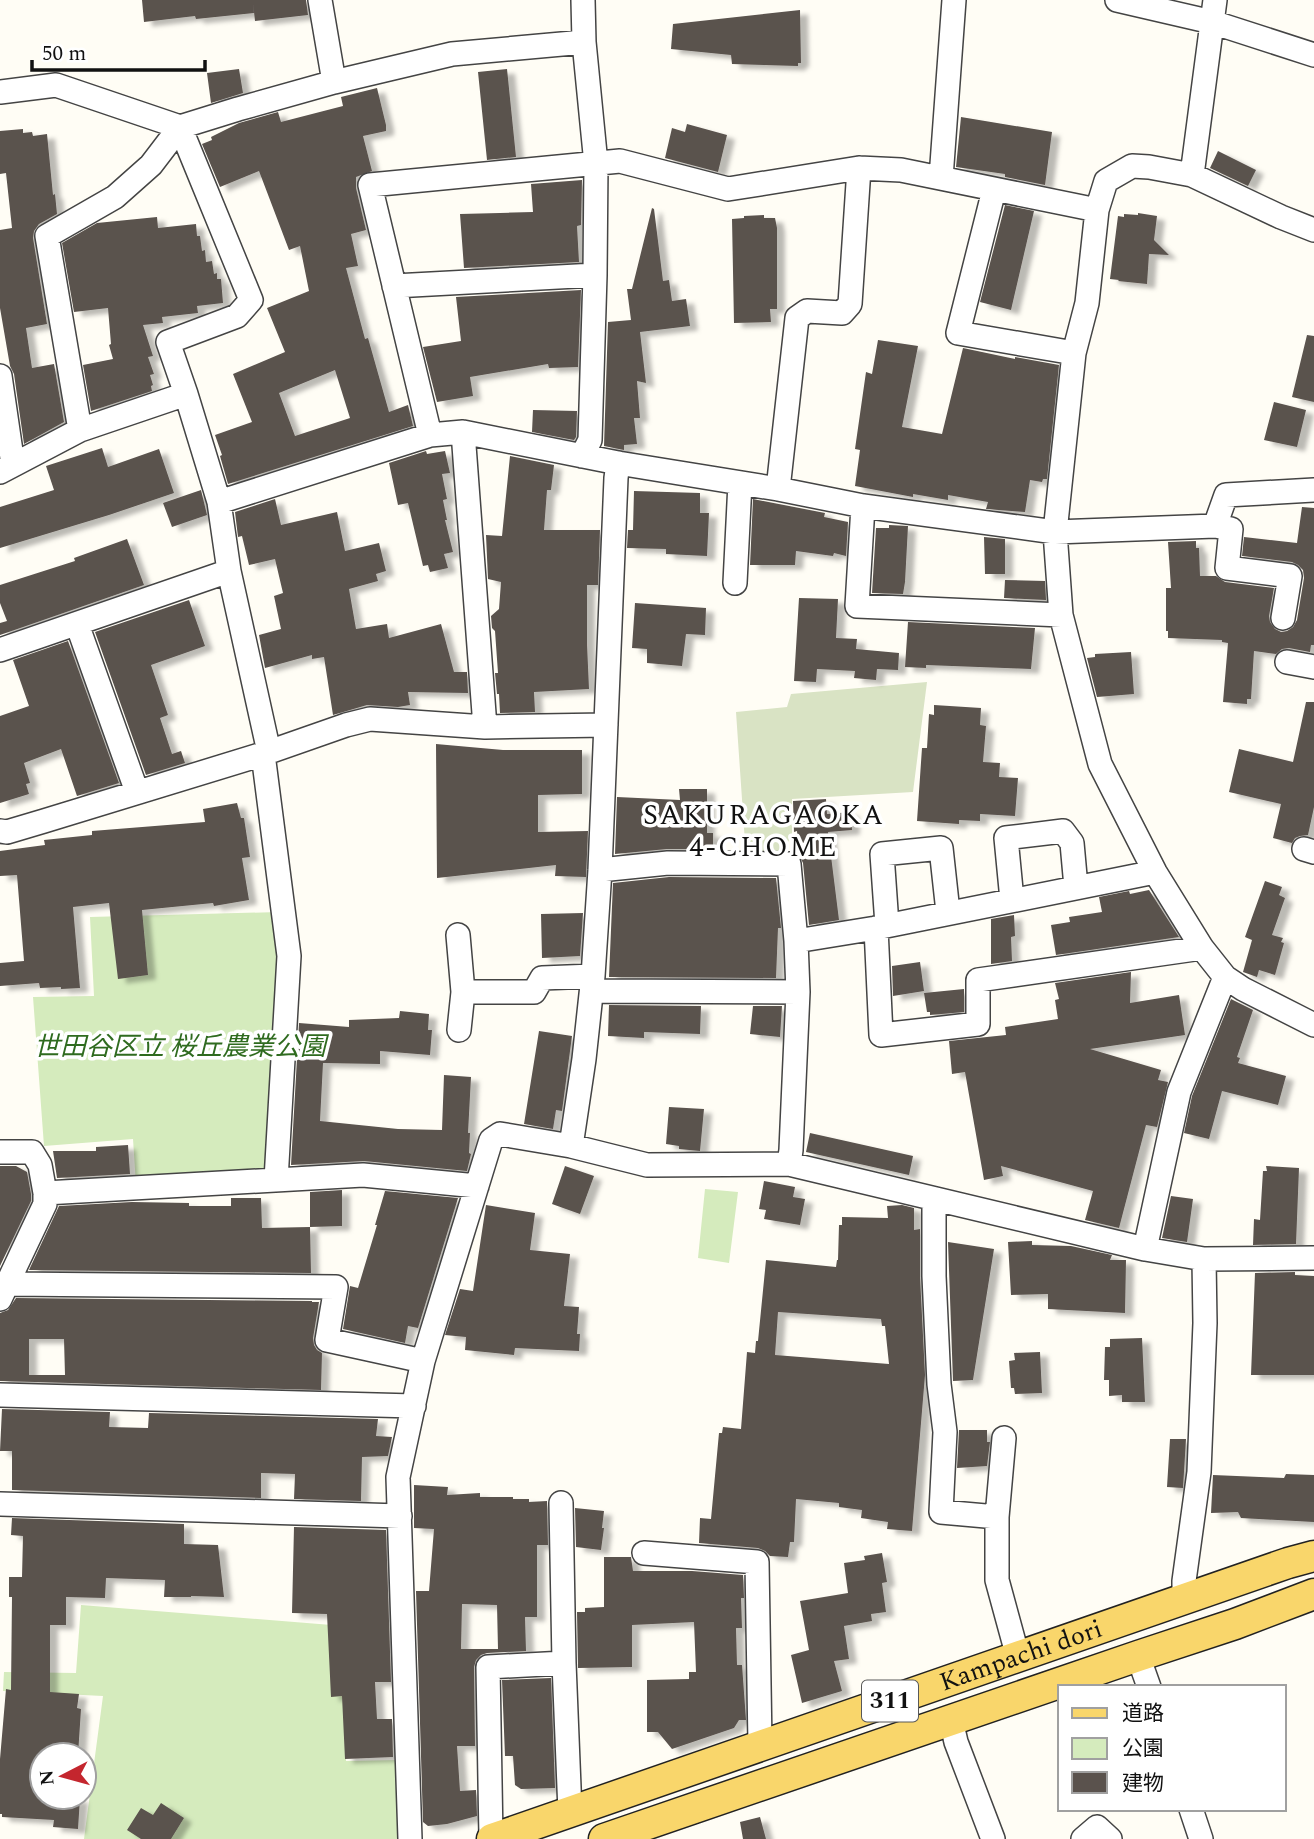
<svg xmlns="http://www.w3.org/2000/svg" width="1314" height="1839" viewBox="0 0 1314 1839" font-family="Spectral,'Noto Sans JP',serif">
<style>
.green{fill:#d5ebbd}
.cemetery{fill:#d9e3c4}
.building{fill:#5a524d;fill-rule:evenodd;filter:url(#shadow)}
.lines{fill:none;stroke-linecap:round;stroke-linejoin:round}
.minor-casing{stroke:#444;stroke-width:26}
.major-casing{stroke:#222;stroke-width:33}
.minor{stroke:#fff;stroke-width:23}
.major{stroke:#f9d66b;stroke-width:30}
.labels{text-anchor:middle;dominant-baseline:central;stroke-width:7;stroke-linejoin:round;paint-order:stroke}
.shield{fill:#fff;stroke:#585858;stroke-width:2}
.shield-label{font-size:24px;font-weight:bold;fill:#111}
.park-label{font-size:26px;font-style:italic;fill:#2f6b1f;stroke:#fff}
.street-label{font-size:26px;fill:#111;stroke:#fff}
.neighbourhood-label{font-size:28px;letter-spacing:2px;fill:#111;stroke:#fff}
</style>
<defs>
<filter id="shadow"><feDropShadow dx="8" dy="4.5" stdDeviation="2" flood-color="#0004"/></filter>
</defs>
<rect width="100%" height="100%" fill="#fffdf5"/>
<path class="green" d="M279 912 286 954 271 1176 136 1185 133 1139 44 1146 33 997 94 996 90 917Z
M705 1189 738 1192 729 1263 698 1258Z
M81 1605 344 1626 346 1761 399 1760 400 1839H84L103 1696 3 1691 4 1672 76 1673Z"/>
<path class="cemetery" d="M927 682 913 792 792 799V835L780 856 746 857 736 712 787 707 791 694Z"/>
<path class="building" d="M142 0H306L308 15 255 21 253 3 254 13 196 19 195 16 144 22Z
M800 10 801 63H798V66L732 64 731 55 671 49 673 24Z
M239 69 243 93 211 103 207 73Z
M507 69 516 157 487 160 478 72Z
M377 88 386 125V131L363 136 372 171 356 177V188L366 230 351 234 358 266 346 268 365 339 368 338 389 412 408 405 413 426 228 484 220 456 222 455 215 435 252 422 233 374 285 352 267 308 309 291 300 246 289 250 259 171 220 187 202 144 212 140 211 137 239 123 278 112 281 122 343 106 341 97ZM335 370 350 418 295 436 279 393Z
M961 117 1052 132 1045 185 1005 177V174L956 167Z
M687 124 727 135 718 172 665 158 672 128 685 132Z
M23 129V133L32 132 33 136 47 134 53 195 55 194 57 214 39 224 34 231 33 238 47 324 26 328 32 368 54 364 64 422 24 444 14 374 10 366 0 308V230L12 228 6 173 0 174V131Z
M1218 151 1256 170 1248 186 1210 168Z
M582 180 581 225 577 226 579 262 464 268 460 214 533 212 531 184Z
M1005 205 1034 211 1011 310 980 302Z
M652 208 654 209 663 281 669 280 672 301 686 299 690 326 640 332 646 383 637 381 640 418H634L637 444 624 445V450L604 446 608 322 631 320 627 289H632Z
M1138 213 1157 216 1154 240 1169 255 1149 254 1147 284 1118 281 1119 280 1110 279 1118 216 1124 217V214L1138 215Z
M764 215V218H775L777 228V309H770L771 322 734 323 732 219 744 218V216Z
M157 217 158 228 196 224 197 236H200L202 251 205 250 206 262 212 261 214 274 217 273V279H221L223 303 197 306 198 313 162 317 163 323 143 325 153 356 148 357 154 374 150 375 153 385 151 386 152 391 91 411 83 365 113 359 109 345 111 344 108 308 74 312 62 243 97 223Z
M581 290 578 367 549 368 548 364 470 377 473 396 437 402 423 347 461 341 456 297Z
M1307 335 1314 336V402L1292 397Z
M878 340 918 346 902 427 942 434 963 348 1015 359V357L1059 365 1047 479H1043L1042 482 1030 480 1025 512 986 509 988 502 948 495V500L913 494V497L855 486 860 450 855 449 866 372 872 374Z
M1274 402 1306 410 1297 447 1264 440Z
M533 410 577 411 576 437 574 440 532 432Z
M102 448 108 467 159 449 174 493 109 515 0 548V507L54 490 46 466Z
M426 451 427 454 445 451 450 473 442 474 447 499 443 500 447 520H445L453 552 444 554 448 568 430 572 428 565 423 566 408 503 398 505 389 463Z
M510 456 554 465 551 490H547L544 530H600L598 585H587V644L589 689 534 692 535 712 500 713 499 694H497L495 673H498L495 631 492 628 491 616 499 609 501 582 488 579 486 535 502 536Z
M201 490 207 515 172 527 163 503Z
M634 491 700 493V513H709L707 556 666 554V549L627 548 628 530H633Z
M275 499 281 525 337 512 345 551 379 543 386 571 376 574 378 581 349 589 356 629 387 624 389 638 441 624 454 672H467L468 693 408 692 410 705 398 707 367 705 333 715 324 657 312 659V655L265 668 259 635 281 629 274 596 283 593 275 559 249 565 242 536 238 537 235 512Z
M753 499 825 513 824 517 848 522 846 556 834 553 833 556 796 551 795 565H750Z
M1302 507 1314 508V645H1311L1310 652 1289 648 1282 649 1276 654 1254 651 1251 699H1247V704L1223 702 1228 643 1222 642V640L1168 638V631H1166V588H1171L1168 542 1196 541V548H1199L1200 576H1216L1225 582 1274 588 1269 616 1270 622 1275 629 1281 632 1287 631 1293 627 1297 620 1304 578 1303 570 1298 565 1292 562 1242 556 1244 537 1297 543Z
M889 525 908 526 905 582 903 594 872 593 876 528H889Z
M984 537 1005 539V574H985Z
M127 539 144 585 0 635V623L7 621 0 603V585L75 561 74 558Z
M1005 580 1045 581 1046 600 1004 598Z
M799 598 838 599 836 638 857 639 856 649 899 653 898 670 877 669 876 680 854 678 855 671 817 669 816 682 794 681Z
M189 600 205 646 151 665 168 715 160 718 172 754 181 751 185 763 146 775 95 632Z
M635 603 706 608 705 635 686 634 682 666 647 663V649L632 648Z
M908 622 1035 628 1031 669 926 665V668L905 667Z
M68 641 119 783 77 796 61 749 24 763 30 783 26 784 29 794 0 803V716L29 706 13 660Z
M1131 652 1134 694 1097 697 1087 658 1095 657V654Z
M1306 702H1314V807L1308 835 1300 836 1295 838 1292 843 1273 838 1281 804 1229 792 1239 749 1293 762Z
M934 705 981 708 980 725 986 726 983 762 1000 763 999 777 1018 778 1015 816 980 814V821L959 820V824L917 821 922 748H927L929 714 934 715Z
M436 744 503 750H582V794L538 795V832L588 831 586 877 555 876 556 865 437 878Z
M679 789H707V833H713V849H667L615 854 617 797 680 800Z
M826 799 827 814 851 812 852 830 828 832 839 920 809 925 803 863 799 855 797 831 794 832 793 801Z
M237 803 241 818H244L250 857 242 858 249 900 214 906 213 903 142 910 148 975 118 979 109 903 73 907 80 988 61 989V987L40 988 39 983 0 986V963L24 961 17 875 0 876V851L45 845 44 840 92 835V831L205 822 203 809Z
M669 877 776 878 781 928H778L776 978 609 977 613 883Z
M1265 881 1282 887 1279 895 1285 898 1272 935 1283 938 1281 942 1284 943 1275 975 1259 970 1257 977 1243 972 1252 940 1245 937Z
M1149 890 1179 937 1056 955 1051 925 1070 922 1069 917 1102 912 1099 897 1129 891 1130 894Z
M583 913 580 956 542 958 541 914Z
M1014 915 1015 936 1011 937 1012 961 991 964V919Z
M920 962 924 991 893 996 892 966Z
M1131 972 1130 1003 1179 995 1185 1035 1090 1049 1161 1070 1158 1080 1168 1082 1157 1127 1146 1125 1119 1228 1085 1220 1093 1191 1001 1166 1003 1176 984 1180 965 1072 952 1074 949 1041 1006 1035 1005 1027 1058 1019 1055 1000 1059 999 1055 983Z
M964 989V1012L930 1015V1012H927L924 993Z
M1231 999 1253 1010 1237 1057 1240 1058 1238 1063 1286 1076 1278 1105 1222 1091 1209 1139 1184 1133 1192 1096Z
M609 1005 701 1006 700 1034 644 1032V1038L608 1036Z
M753 1006H782L780 1037 750 1034Z
M400 1011 429 1014 428 1030H432L430 1055 380 1051V1064L323 1063 320 1121 398 1129 442 1130 444 1075 471 1077 468 1133H470L469 1153 471 1154 467 1171 364 1161 291 1165 299 1023 349 1027V1020L399 1018Z
M539 1031 572 1036 562 1111 556 1110 553 1129 524 1124Z
M669 1107 704 1109 700 1151 679 1149V1146L666 1144Z
M810 1133 913 1156 909 1175 806 1152Z
M128 1145 130 1174 57 1178 53 1151H96V1147Z
M0 1166H16L27 1172 31 1194V1201L0 1266Z
M565 1166 594 1176 580 1214 552 1204Z
M1266 1166 1299 1168 1296 1244 1253 1245 1254 1219 1260 1220 1263 1171H1267Z
M764 1181 795 1187 793 1197 805 1199 800 1225 764 1219 766 1210 759 1209Z
M342 1190V1226L310 1227V1192Z
M385 1191 458 1198 418 1328 408 1326 405 1343 343 1329 350 1286 358 1288 377 1225H375Z
M1171 1196 1193 1199 1187 1242 1162 1238Z
M231 1198H261L262 1228 310 1227 311 1273 29 1270 59 1206 132 1202 189 1203V1206H231Z
M486 1205 535 1213 530 1250 570 1254 564 1306 579 1307 577 1334H580L579 1351 515 1348 514 1355 465 1350 466 1337 445 1335 460 1289 473 1291Z
M902 1205 914 1208V1230L920 1229V1277L925 1375 912 1531 887 1529 888 1522 861 1518 862 1510 839 1507V1503L796 1499 794 1542H790L788 1557 770 1556 765 1551 758 1548 699 1543 700 1518 711 1519 719 1433H722L723 1427 741 1429 747 1352 755 1353 756 1341H758L766 1260 836 1267 837 1260H838L839 1225H842V1217L888 1218 887 1206ZM778 1312 881 1319 882 1326H885L889 1364 775 1355Z
M1032 1241V1245L1071 1246 1112 1255 1110 1260H1126L1125 1313 1048 1309V1294L1011 1295 1008 1242Z
M948 1242 994 1249 973 1380 953 1381Z
M1295 1272V1275L1314 1276V1375H1251L1255 1273Z
M16 1298 312 1301V1302H319L313 1338 314 1345 317 1350 322 1353 321 1390 0 1381V1313L8 1310ZM29 1339H64L65 1375H29Z
M1142 1338 1145 1402H1122V1395L1109 1396V1380H1104L1105 1347H1110V1339Z
M1040 1352 1042 1393 1015 1394 1014 1388H1011L1009 1361 1015 1360 1014 1353Z
M2 1409 110 1412 109 1427 148 1428 149 1413 378 1419 376 1436 392 1437 388 1456 362 1457 361 1501 294 1499 295 1474 261 1473V1498L12 1490V1451H0Z
M959 1430H987V1442H990L987 1466 957 1468Z
M1170 1439H1186L1183 1488 1167 1487Z
M1286 1474 1314 1475V1522L1241 1518 1238 1512 1211 1513 1213 1475 1284 1478Z
M414 1485 448 1487 447 1495 480 1493V1497H513V1499H529V1502L547 1501 548 1545H537V1617H525L526 1651 487 1653 481 1655 476 1660 474 1667 475 1746H457L460 1791 476 1790 477 1816 447 1824 428 1826 423 1822 416 1591H429L434 1529 414 1528ZM462 1604 497 1605 498 1649H461Z
M575 1508 604 1511 602 1528H604L601 1550 576 1547Z
M12 1518 184 1524V1544L218 1545 224 1597 191 1596V1597H164L165 1580 106 1578 105 1598 66 1597V1625H50V1692L79 1694 77 1708 81 1709 78 1755H41L39 1794 42 1795V1797L80 1798 78 1829 53 1827 54 1820 2 1817V1814H0V1759L6 1689 11 1690 12 1597H9V1577H22L23 1536 11 1535Z
M294 1527 386 1530 391 1682H375L377 1719H392L393 1757 345 1759 342 1696 331 1697 327 1614 292 1613Z
M882 1553 887 1582 882 1583 886 1612 871 1614 872 1621 844 1626 849 1659 834 1661 842 1691 802 1703 791 1655 809 1650 800 1601 848 1593 844 1563 865 1560 864 1556Z
M604 1557H631L633 1571H692L743 1575 744 1598H741L742 1628H736L737 1665H742L746 1720H739L734 1728 672 1749 658 1732H647V1680L689 1679V1672H696L694 1622 632 1625V1667L578 1668 577 1612H585V1608L604 1607Z
M551 1678 555 1788 521 1789 515 1785 513 1756H505L502 1680Z
M161 1803 184 1818 171 1839H141L127 1830 141 1808 153 1815Z
M760 1817 766 1839H743L740 1822Z"/>
<g class="lines">
<defs>
<path id="minor" d="M320 0 334 82
M1117 0 1212 22 1314 55
M0 92 56 85 180 127 238 109 334 82 452 54 584 42
M180 127 251 300 237 316 168 342 186 394 219 502 229 571 269 752
M1192 175 1215 0
M941 178 954 0
M994 190 958 333 1074 353
M1314 230 1281 217 1192 175 1149 167 1132 166 1106 181 1097 210 1087 303 1074 353 1055 532 1061 615 1100 764 1155 872 1202 948 1225 977 1243 989 1314 1025
M394 286 595 275
M0 376 13 465
M80 430 47 236 115 197 151 165 180 127
M463 432 485 727
M430 435 370 185 620 161 728 189 859 168 901 170 1097 210
M582 456 590 440 595 275 596 164 584 42 583 0
M0 472 80 430 186 394
M778 489 797 318 807 311 842 313 850 304 859 168
M219 502 430 435 463 432 618 463 778 489 863 506 1055 532 1215 526 1226 495 1314 490
M863 506 857 606 1061 615
M1215 526 1231 529 1227 568 1290 576 1283 618
M735 583 740 483
M77 624 137 792
M0 650 229 571
M1287 662 1314 667
M263 754 289 956 276 1180
M0 831 7 832 44 821 263 754 346 725 370 719 485 727 606 725
M1304 849 1314 852
M600 870 668 863 789 864 796 941 798 992 791 1150 789 1164
M1012 900 1006 838 1063 831 1072 843 1076 887
M887 925 882 854 941 848 948 912
M876 928 881 1035 978 1024V980L1202 948
M458 935 463 992 459 1030
M796 941 876 928 1155 872
M592 991 798 992
M463 992H534L542 978 593 976
M571 1146 584 1059 593 976 600 870 616 478 618 463
M0 1152H32L40 1165 45 1193
M934 1199V1276L939 1384 945 1432 941 1512 997 1517
M1145 1249 1179 1092 1225 977
M7 1284 336 1287 327 1340 423 1361
M0 1299 45 1204V1193L363 1175 477 1186
M0 1395 414 1406
M1004 1438 997 1517V1580L1018 1657
M561 1503 564 1663 570 1812
M0 1504 400 1516
M644 1553 757 1562 760 1745
M1184 1600V1581L1199 1472 1205 1323 1204 1259
M1138 1656 1149 1687
M951 1720 956 1742 993 1839
M1191 1809 1201 1839
M410 1839 398 1477 423 1361 491 1140 500 1134 571 1146 647 1165 789 1164 1145 1249 1204 1259 1314 1258
M491 1839 488 1667 564 1663
M1083 1839 1097 1827 1110 1839"/>
<g id="major">
<path id="s1" d="M492 1839 1288 1563 1314 1556"/>
<path d="M604 1839 1138 1656 1235 1624 1314 1594"/>
</g>
</defs>
<use href="#minor" class="minor-casing"/>
<use href="#major" class="major-casing"/>
<use href="#minor" class="minor"/>
<use href="#major" class="major"/>
</g>
<g class="labels">
<rect class="shield" x="862" y="1680.5" width="56" height="41" rx="5"/>
<g class="shield-label">
<text x="890" y="1701">311</text>
</g>
<g class="park-label">
<text x="180" y="1047">世田谷区立 桜丘農業公園</text>
</g>
<g class="street-label">
<text stroke="none"><textPath href="#s1" startOffset="560">Kampachi dori</textPath></text>
</g>
<g class="neighbourhood-label">
<text x="764" y="815">SAKURAGAOKA<tspan x="764" dy="32">4-CHOME</tspan></text>
</g>
</g>
<rect x="1058" y="1685" width="228" height="126" fill="#ffffff" stroke="#a0a0a0" stroke-width="2"/>
<rect x="1072" y="1708" width="35" height="10" fill="#f9d66b" stroke="#a0a0a0" stroke-width="2"/>
<text x="1122" y="1720" font-size="21" fill="#111111">道路</text>
<rect x="1072" y="1738" width="35" height="21" fill="#d5ebbd" stroke="#a0a0a0" stroke-width="2"/>
<text x="1122" y="1755" font-size="21" fill="#111111">公園</text>
<rect x="1072" y="1772" width="35" height="21" fill="#5a524d" stroke="#a0a0a0" stroke-width="2"/>
<text x="1122" y="1790" font-size="21" fill="#111111">建物</text>
<g transform="translate(63 1776) rotate(264)"><circle r="33" fill="#ffffff" stroke="#a0a0a0" stroke-width="2"/>
<path d="M0-5L12 26L0 18L-12 26Z" fill="#c4262e"/>
<text y="-10" font-size="19" font-weight="bold" text-anchor="middle" fill="#111111">N</text>
</g>
<path d="M32 60v10h173v-10" fill="none" stroke="#111111" stroke-width="3.5"/>
<text x="42" y="60" font-size="21" fill="#111111" stroke="#ffffff" stroke-width="5" paint-order="stroke">50 m</text>
</svg>
